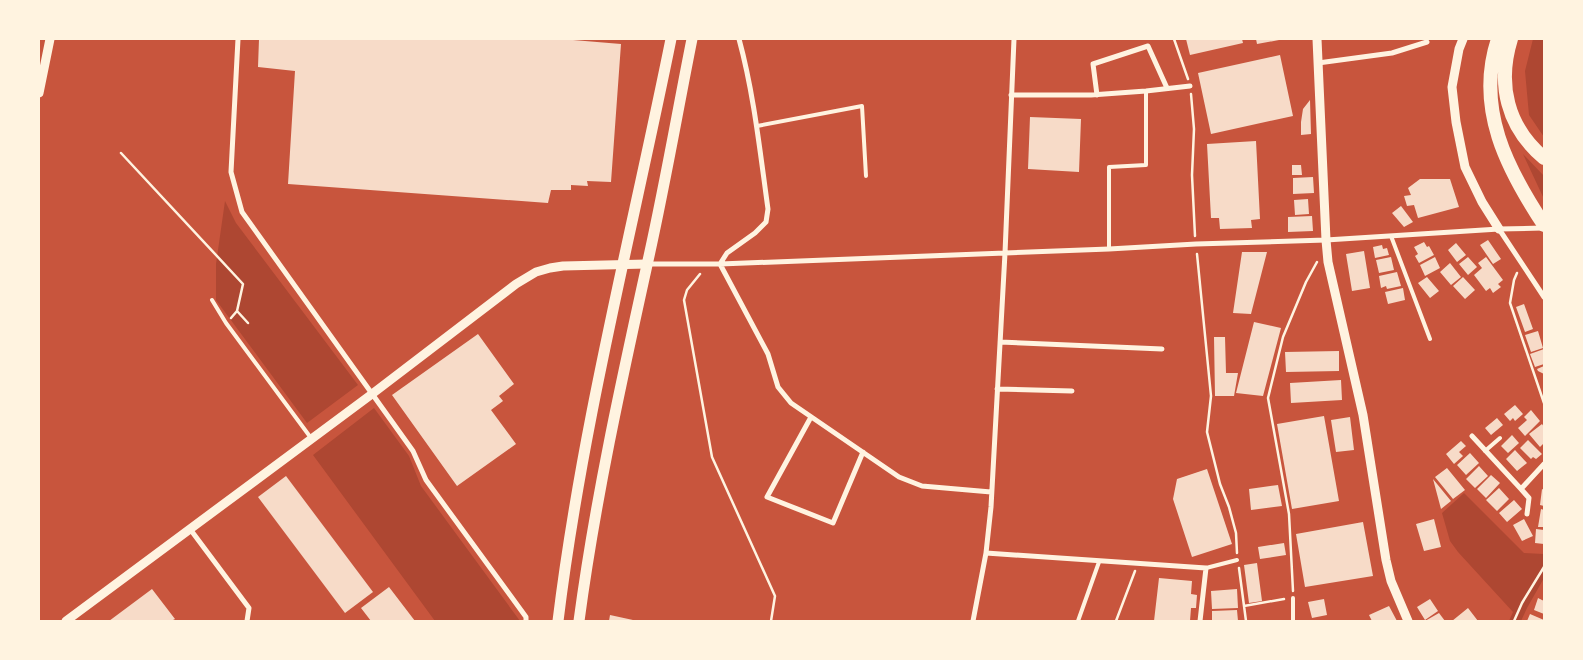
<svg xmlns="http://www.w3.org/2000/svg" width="1583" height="660" viewBox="0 0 1583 660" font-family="'Space Grotesk',sans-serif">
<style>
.green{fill:#ae4732}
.building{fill:#f7dbc8}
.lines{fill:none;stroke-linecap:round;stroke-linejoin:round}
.path{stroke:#fff3e0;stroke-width:2.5}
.service{stroke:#fff3e0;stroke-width:4}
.minor{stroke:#fff3e0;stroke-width:5}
.tertiary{stroke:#fff3e0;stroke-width:9}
.primary{stroke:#fff3e0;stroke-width:11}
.motorway{stroke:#fff3e0;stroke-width:14}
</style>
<rect width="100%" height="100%" fill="#c8553d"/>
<path class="green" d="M1533 39H1544V137L1529 115 1525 71Z
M1523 154 1544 176V199Z
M225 201 236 223 358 385 307 423 216 300V264Z
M374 408 409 456 421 486 520 621H435L313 455Z
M1464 493 1524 553 1544 554V578L1527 608 1521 621H1509L1513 612 1458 552 1450 541 1442 513Z"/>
<path class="building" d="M259 39H561L621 44 611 182 587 181 588 186 571 185V190H551L548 203 288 184 295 71 258 67Z
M1186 39H1242L1243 43 1190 55Z
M1256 39H1279V40L1257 44Z
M1280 55 1293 116 1211 134 1198 73Z
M1310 100 1311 134 1301 135V122L1303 109Z
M1030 117 1081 119 1079 172 1028 169Z
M1256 141 1260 219 1251 220 1252 228 1220 229 1219 218H1211L1207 144Z
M1292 165H1301L1302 175H1292Z
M1313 177 1314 193 1293 194V178Z
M1420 179H1450L1459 207 1418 218 1414 205 1407 206 1404 196 1411 195 1408 188Z
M1308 199 1309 214 1295 215 1294 200Z
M1401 206 1413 222 1404 227 1392 213Z
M1312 216 1313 231 1288 232V217Z
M1488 240 1501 259 1493 264 1480 245Z
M1424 242 1427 247 1429 246 1434 255 1419 263 1415 256 1418 254 1414 247Z
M1456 243 1466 255 1457 262 1448 250Z
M1382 245 1383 249 1387 248 1389 255 1375 258 1373 247Z
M1364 251 1370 288 1352 291 1346 254Z
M1242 252H1267L1251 314 1233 313Z
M1391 257 1394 270 1379 273 1376 260Z
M1435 257 1440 268 1425 276 1420 265Z
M1468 257 1477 267 1468 275 1459 264Z
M1486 257 1503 280 1498 284 1501 287 1493 293 1490 288 1486 291 1474 275 1482 268 1478 263Z
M1450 263 1461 277 1451 285 1440 272Z
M1397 272 1401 286 1387 289 1386 286 1381 288 1379 276Z
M1427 277 1439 291 1430 298 1418 283Z
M1463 277 1475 290 1465 299 1453 286Z
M1403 288 1405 300 1388 304 1385 292Z
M1524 304 1533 329 1525 332 1516 307Z
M1254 322 1281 328 1263 396 1236 393Z
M1538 331 1543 348 1531 352 1525 335Z
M478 334 514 384 499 396 503 401 491 410 516 444 457 486 392 395Z
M1214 337H1225L1226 373H1238L1234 396H1215Z
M1544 349V364L1535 367 1530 354Z
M1339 351V371L1286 372 1285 352Z
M1544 366V374L1538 371 1537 369Z
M1341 380 1342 400 1291 403 1290 383Z
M1515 405 1523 414 1515 421 1513 418 1510 421 1504 414Z
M1531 410 1540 421 1525 436 1518 428 1527 420 1524 417Z
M1324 416 1339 501 1292 509 1277 424Z
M1350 417 1354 450 1336 452 1331 420Z
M1497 418 1503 425 1491 435 1485 428Z
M1542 424 1544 427V443L1540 447 1529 434Z
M1512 435 1519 443 1508 453 1501 446Z
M1528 440 1542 454 1536 459 1533 457 1531 459 1520 448Z
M1461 441 1466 446 1459 452 1463 456 1454 464 1446 454Z
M1515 450 1527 463 1517 471 1506 459Z
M1470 453 1479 463 1466 475 1457 465Z
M1479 466 1488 476 1475 488 1466 479Z
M1447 468 1465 490 1453 499 1435 477Z
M1207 469 1232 544 1192 557 1173 499 1177 479Z
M1491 475 1500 483 1486 498 1477 489Z
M286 476 373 592 345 613 258 497Z
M1433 479 1451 501 1441 509Z
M1278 485 1282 506 1251 510 1249 489Z
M1499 488 1509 499 1497 511 1486 500Z
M1542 489 1544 490V506L1540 505Z
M1514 500 1522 509 1507 522 1499 513Z
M1541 509 1544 510V527H1538Z
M1434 519 1441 547 1424 551 1416 524Z
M1524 519 1533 536 1522 541 1513 525Z
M1363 522 1373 576 1305 587 1296 534Z
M1536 529 1544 530V544L1535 543Z
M1284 543 1286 555 1260 559 1258 547Z
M1257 563 1262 601 1249 603 1244 565Z
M1159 578 1192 581 1191 594 1197 595 1196 608H1191L1190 621H1154Z
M389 587 415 621H371L361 608Z
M152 589 175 619 171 621H109Z
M1237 589 1238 608 1212 609 1211 591Z
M1538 598 1544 601V614L1534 610Z
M1324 599 1327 615 1312 618 1308 602Z
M1430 599 1438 611 1425 620 1417 607Z
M1389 606 1397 621H1372L1369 615Z
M1468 608 1478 621H1452Z
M1237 610 1238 621H1212V611Z
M1439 613 1445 621H1425Z
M1530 614 1544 620V621H1527Z
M610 615 633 620V621H609Z"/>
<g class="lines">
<path class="path" d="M1174 39 1188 79
M1191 94 1194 129 1192 175 1195 236
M121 153 243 284 237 311 231 318
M1197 254 1211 396 1207 432 1220 484 1229 507 1236 533 1237 553
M1517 273 1514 280 1510 303 1544 403
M700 274 687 290 684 300 712 457 775 596 771 621
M237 311 248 323
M1239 568 1246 621
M1293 591 1289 514 1268 398 1283 337 1306 282 1317 262
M1244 606 1284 599
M1116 621 1135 571
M1514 621 1522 603 1544 567"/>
<path class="service" d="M757 126 862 106 866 176
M1391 236 1430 339
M1109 249V167L1146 165V91
M212 300 226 323 311 438
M1485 451 1500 438
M1206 568 1237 560
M1293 598V621
M1078 621 1099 562"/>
<path class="minor" d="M238 39 231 172 242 212 413 451 426 480 526 617V621
M739 39C754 94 760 152 768 209L766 222 755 233 727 253 720 264 768 354 778 387 791 403 899 477 922 486 991 492
M1318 63 1392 53 1427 42
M1011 95H1091L1146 91 1190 86
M1097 95 1093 64 1148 46 1167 88
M1499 229 1544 297
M648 264H720L1109 249 1196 244 1326 240 1499 229 1543 228
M1000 342 1162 349
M997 389 1072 391
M811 417 767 497 833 523 863 452
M1472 436 1521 489 1544 464
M1521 489 1529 498 1527 514
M190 529 249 608 247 621
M986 553 1206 568 1200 621
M973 621 986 553 991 507 1005 253 1014 39"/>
<path class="tertiary" d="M1317 39 1326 240 1328 262 1363 415 1386 560 1391 581 1408 621
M1463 39 1459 49 1452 87 1456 122 1465 167 1482 202 1499 229
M39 93 50 39
M66 621 372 394 516 284 536 272 550 268 563 266 647 264"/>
<path class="primary" d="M558 621C582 425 632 232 671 39
M579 621C595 501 621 383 647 265 664 190 677 114 692 39"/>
<path class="motorway" d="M1498 39C1475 108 1507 169 1544 225
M1511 39C1497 84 1507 127 1544 158"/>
</g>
<rect width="1583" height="660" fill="none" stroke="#fff3e0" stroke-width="80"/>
</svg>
